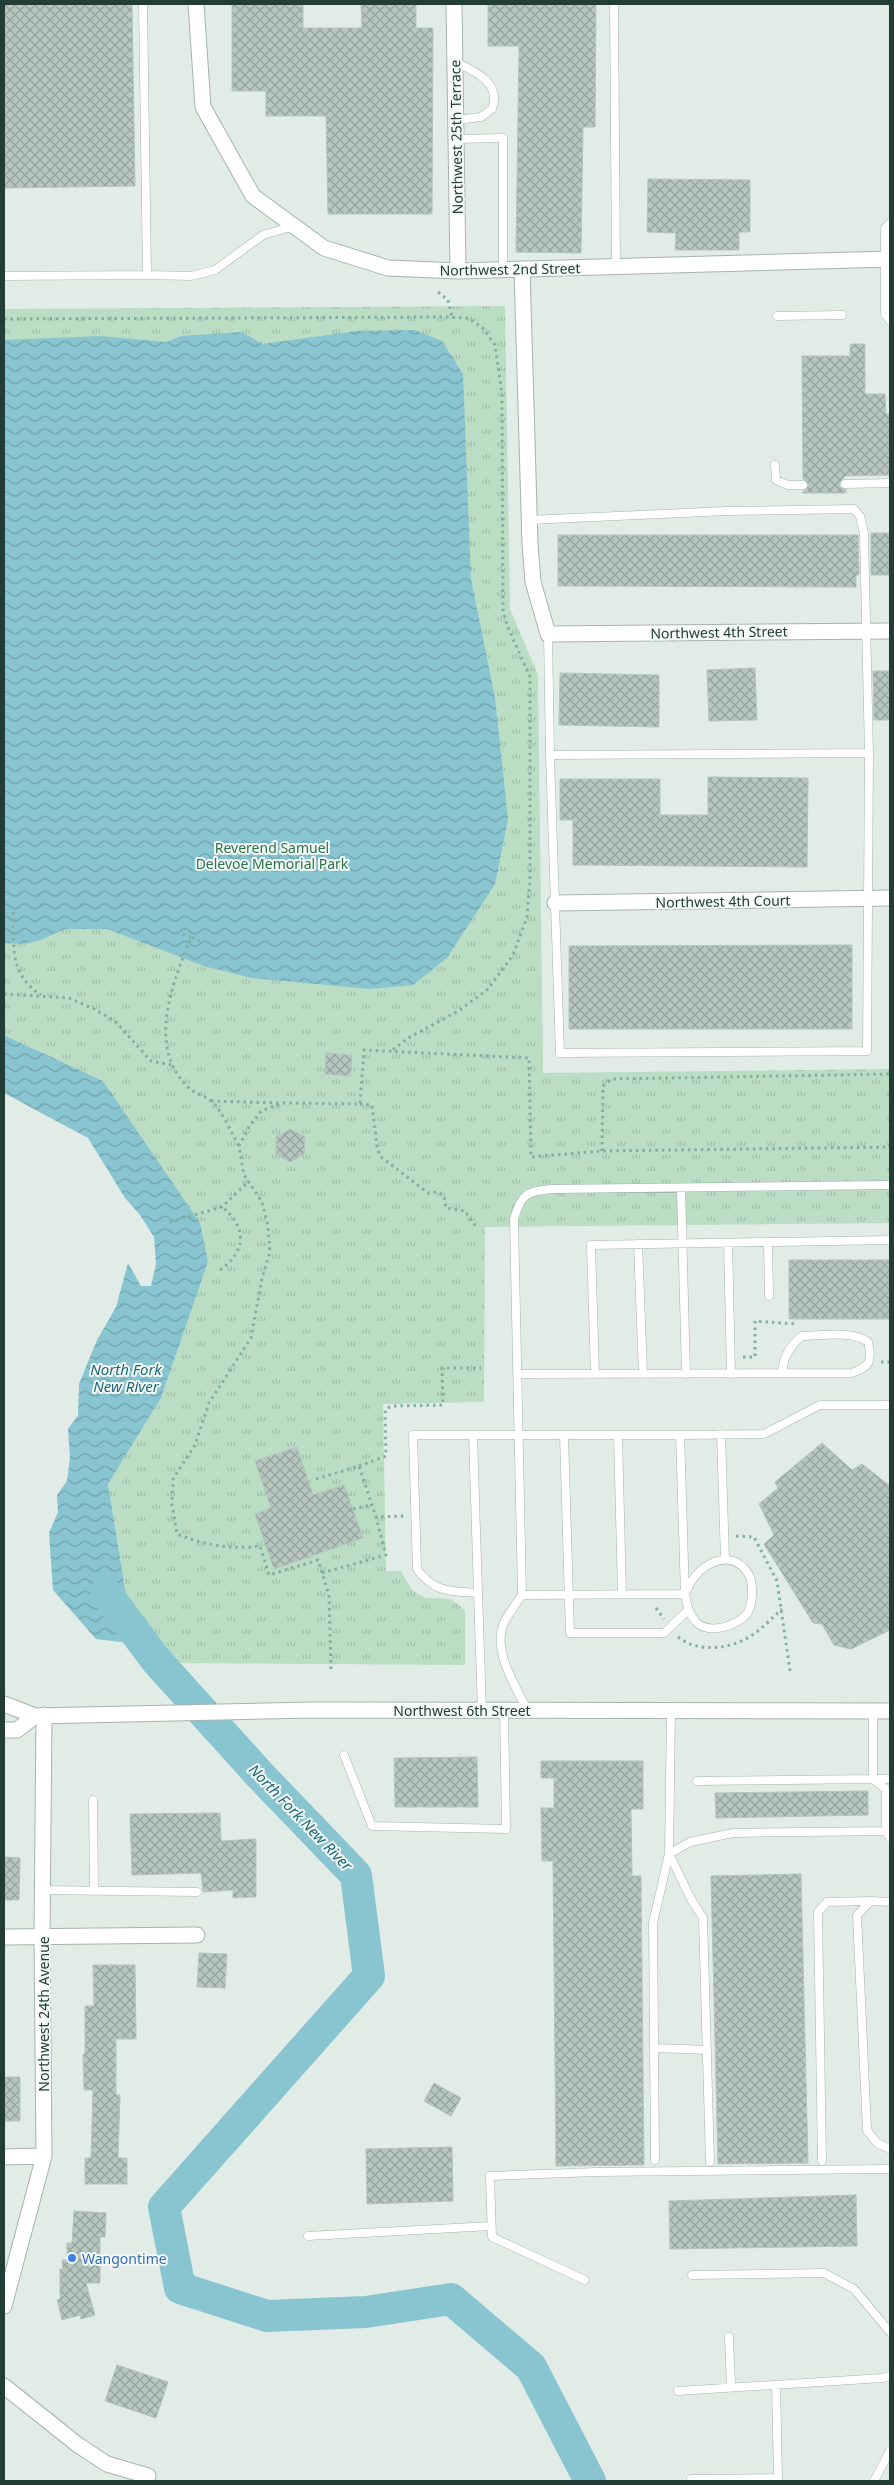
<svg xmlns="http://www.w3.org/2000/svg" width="894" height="2485" viewBox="0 0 894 2485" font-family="'Noto Sans',sans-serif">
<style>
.park{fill:url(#park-tufts)}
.water{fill:url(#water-waves)}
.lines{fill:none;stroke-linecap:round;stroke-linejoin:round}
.river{stroke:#89c5d1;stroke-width:32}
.building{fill:url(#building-cross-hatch);stroke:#b4c5be}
.service-casing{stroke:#a4b4ae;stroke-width:9}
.minor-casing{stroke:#a4b4ae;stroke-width:17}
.tertiary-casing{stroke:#a4b4ae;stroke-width:17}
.path{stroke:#82afa2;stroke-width:3;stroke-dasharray:2.5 4;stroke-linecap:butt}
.service{stroke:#fff;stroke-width:8}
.minor{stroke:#fff;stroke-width:15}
.tertiary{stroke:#fff;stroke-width:15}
.shop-dot{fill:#3f7fe0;stroke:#f2f8f5;stroke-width:2}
.labels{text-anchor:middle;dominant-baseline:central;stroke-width:4;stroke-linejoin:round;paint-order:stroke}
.street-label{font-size:14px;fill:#223d36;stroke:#f2f8f5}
.park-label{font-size:14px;fill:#2c7349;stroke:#f2f8f5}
.shop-label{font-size:14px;fill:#366cbe;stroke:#f2f8f5;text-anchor:start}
.water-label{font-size:15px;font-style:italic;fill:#1c6878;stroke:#f2f8f5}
</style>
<defs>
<pattern id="park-tufts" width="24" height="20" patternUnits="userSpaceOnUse" patternTransform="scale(1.25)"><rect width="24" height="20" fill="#baddc4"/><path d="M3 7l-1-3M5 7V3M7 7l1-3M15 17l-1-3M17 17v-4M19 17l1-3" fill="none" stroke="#a0bfa9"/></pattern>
<pattern id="water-waves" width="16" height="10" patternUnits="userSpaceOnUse" patternTransform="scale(1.25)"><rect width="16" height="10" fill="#89c5d1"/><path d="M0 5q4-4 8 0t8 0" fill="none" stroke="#70a1aa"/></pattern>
<pattern id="building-cross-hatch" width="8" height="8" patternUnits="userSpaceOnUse" patternTransform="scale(1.25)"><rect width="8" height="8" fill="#b7c7c0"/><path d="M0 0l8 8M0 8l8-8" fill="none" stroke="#94a39d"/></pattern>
</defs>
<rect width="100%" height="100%" fill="#e1ece7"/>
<path class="park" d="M505 306 510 609 538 675 543 1073 890 1069V1223L485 1227 484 1402 383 1404 386 1571H401L412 1590 425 1598 451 1599 465 1610V1665L168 1663 126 1595 108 1484 161 1398 208 1262 103 1081 4 1035V309Z"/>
<path class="water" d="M415 330 442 341 463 374 471 579 495 698 508 819 495 884 447 958 413 985 371 989 251 978 204 966 107 929H65L41 940 23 944 4 943V340L100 336 166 342 181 336 242 332 262 344 357 331Z
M4 1035 103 1081 200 1223 208 1262 161 1398 108 1484 126 1595 142 1620 121 1642 96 1639 53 1590 49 1533 58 1512 57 1495 67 1481 70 1457 68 1429 78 1415 79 1384 97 1340 116 1307 128 1263 141 1286H151L156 1264 154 1237 140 1215 125 1198 88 1138 4 1093Z"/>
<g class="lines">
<path class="river" d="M106 1593 156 1660 259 1774 356 1875 369 1976 164 2207 180 2288 267 2316 366 2312 451 2299 531 2367 590 2481"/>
</g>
<path class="building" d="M4 4H132L135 186 4 188Z
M232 4H303V28H362L361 4H416V28H433L432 214H328L326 116H266V91H232Z
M488 4H596L595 127H583L581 253 516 252 519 46H488Z
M648 179 750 180V232H739V250H675L676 233 647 232Z
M850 344H865V394H885L886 414H890V475L845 476 839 484 840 487 846 490V493H802L809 485 803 479 802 356H850Z
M871 533H890V575H871Z
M558 535H858L859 575H856V587L558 586Z
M755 668 757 720 709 721 707 670Z
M873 671H890V720H874Z
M560 673 659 675V727L559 725Z
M708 777 808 778 807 867 573 865V820H560V779H660V815H708Z
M852 945V1029H569V946Z
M326 1053 352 1055 350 1076 325 1074Z
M290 1129 305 1137 304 1154 290 1162 276 1154V1137Z
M789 1260H890V1319H789Z
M822 1443 852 1470 862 1464 890 1486V1630L851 1649 834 1645 822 1624 813 1623 764 1544 774 1535 759 1504 778 1488 775 1482Z
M297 1447 313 1495 344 1485 363 1538 274 1569 255 1514 271 1508 255 1461Z
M477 1757 478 1807H395L394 1758Z
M541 1761H643V1809H631L632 1876H641L644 2165 556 2166 553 1861H542L541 1808H554V1778H541Z
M868 1791V1815L716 1818 715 1793Z
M220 1813 221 1841 256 1839V1897L233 1898V1890L203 1892 201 1873 132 1875 130 1814Z
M4 1857 20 1858 19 1900H4Z
M801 1874 808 2163 718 2164 711 1876Z
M199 1953 227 1954 225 1988 197 1987Z
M93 1965H135L136 2039H116V2095H120L118 2158H127V2184H85V2158H91L93 2090H84L83 2054H85V2006H94Z
M4 2077H20V2121H4Z
M434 2083 461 2098 451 2116 424 2101Z
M452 2147 453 2201 367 2204 366 2149Z
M856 2195 857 2246 670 2249 669 2201Z
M74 2211 106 2213 105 2237H100V2283H86L95 2315 81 2319 80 2315 62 2320 57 2300 60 2299V2269H63L62 2260H67V2243H72Z
M117 2365 168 2382 156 2418 105 2401Z"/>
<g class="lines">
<defs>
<path id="service" d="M614 4 616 267
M455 62C474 71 502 82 492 109L481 117 456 120
M456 139 503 138V270
M890 223 885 228V314L890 321
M147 275 191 276 215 270 263 235 294 226
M4 276 147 275 143 4
M777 316 842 315
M775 465 776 480 788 485H803
M845 484 890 483
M529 520 727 511 854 509 860 516 864 533 869 753
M548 634 550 755
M869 753 867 1051 560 1053 550 755Z
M681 1188 686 1374
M768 1242 769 1296
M728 1243 731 1374
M638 1244 643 1374
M518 1374 851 1373C869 1368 873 1361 868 1342 851 1330 822 1336 802 1336 789 1346 783 1358 782 1373
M595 1374 591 1245 890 1240
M721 1434 725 1559
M473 1435 478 1593C451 1591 434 1593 417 1569L413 1435C464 1435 514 1435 564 1435
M618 1435 622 1594
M680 1435 764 1434 820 1405H890
M478 1593 482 1710
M685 1594 680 1435H564L570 1633H664L688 1610
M522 1595 685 1594C687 1604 688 1613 696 1622 709 1635 739 1626 748 1612 752 1605 752 1597 752 1589 752 1581 750 1574 744 1568 725 1548 695 1568 687 1590
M527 1710C516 1686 493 1653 503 1625 507 1615 516 1604 522 1595L514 1219C521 1194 527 1191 552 1189L890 1185
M671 1711 669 1854 691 1899 703 1918 710 2162
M344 1755 372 1826 506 1829 504 1710
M873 1779 886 1789V1831L890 1838
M873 1779H890
M697 1781 873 1779V1711
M93 1800 94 1891
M42 1890 197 1892
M890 1902 871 1901 857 1915 867 2130 877 2143 890 2149
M656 2048 707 2050
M655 2160 653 1923 669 1854 690 1842 733 1833 886 1831
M822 2161 818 1912 827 1902 871 1901
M308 2236 491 2226
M692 2275 824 2273 854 2289 890 2332
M585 2280 492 2237 490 2176 596 2172 890 2169
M729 2337 731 2387
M678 2391 882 2378 890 2376
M691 2479 778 2478 776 2385
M874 2481 890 2451"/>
<path id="minor" d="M196 4 203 107 253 196 324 248 388 268 458 271 890 259
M454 4 458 271
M522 269 530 544 533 582 548 634 890 631
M555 903 890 898
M4 1937 197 1935
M4 2157 44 2156
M4 2306 44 2156 42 1937 44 1715
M4 2386 78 2445 107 2464 148 2476"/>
<path id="tertiary" d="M4 1704 35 1716 312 1710 890 1711
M4 1730H17L35 1716"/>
</defs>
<use href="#service" class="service-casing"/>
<use href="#minor" class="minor-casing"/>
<use href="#tertiary" class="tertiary-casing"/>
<path class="path" d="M438 292 448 300 452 317
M4 319 443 317 468 318 483 328 495 345 502 394 503 610 507 625 530 677V880L527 917 513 955 488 989 460 1010 410 1037 391 1051
M13 912C14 947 9 974 41 995
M183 934 191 937
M200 941 191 937C173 983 146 1046 188 1087 194 1094 204 1095 211 1101 221 1109 232 1134 239 1146
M4 994 69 998 94 1009 115 1021 151 1061 171 1065
M211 1101 280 1103
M360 1104 372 1105 377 1146 380 1156 428 1193 438 1192 444 1196 446 1208 465 1211 477 1228
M602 1151 603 1086 611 1079 890 1074
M170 1222 222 1207 248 1182
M220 1270C247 1251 247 1227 222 1207
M743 1357H755V1321L796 1324
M881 1362H890
M359 1466 386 1456 385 1413 387 1408 393 1406 443 1405 442 1368H481
M316 1479 359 1466 376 1517 405 1516
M353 1509 372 1505
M736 1536 754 1537 777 1581 790 1671
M322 1573 386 1555 376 1517
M656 1608 664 1619
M678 1637C699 1654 734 1649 755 1633 765 1626 773 1617 782 1609
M331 1669 329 1595 318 1560 269 1575 260 1546C231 1550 204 1545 177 1534L172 1505 173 1479 195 1445 209 1403 251 1338 262 1278 270 1252 268 1226 262 1202 244 1175 239 1146 249 1127 261 1111 283 1103 360 1104 364 1050 529 1058 531 1157 602 1151 890 1147"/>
<use href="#service" class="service"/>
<use href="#minor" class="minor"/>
<use href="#tertiary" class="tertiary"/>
</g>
<circle class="shop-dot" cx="72" cy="2258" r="5"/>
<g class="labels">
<g class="street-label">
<text transform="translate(456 137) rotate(-91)">Northwest 25th Terrace</text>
<text transform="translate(510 269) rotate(-1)">Northwest 2nd Street</text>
<text transform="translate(719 632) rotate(-1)">Northwest 4th Street</text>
<text transform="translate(723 901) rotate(-1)">Northwest 4th Court</text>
<text x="462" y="1710">Northwest 6th Street</text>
<text transform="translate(43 2014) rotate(-90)">Northwest 24th Avenue</text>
</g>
<g class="park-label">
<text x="272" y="847">Reverend Samuel<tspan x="272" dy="16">Delevoe Memorial Park</tspan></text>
</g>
<g class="shop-label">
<text x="82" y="2258">Wangontime</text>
</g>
<g class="water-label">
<text x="126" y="1369">North Fork<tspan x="126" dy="17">New River</tspan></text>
<text transform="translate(301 1817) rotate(46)">North Fork New River</text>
</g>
</g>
<rect width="894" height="2485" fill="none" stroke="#223d36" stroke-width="10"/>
</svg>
